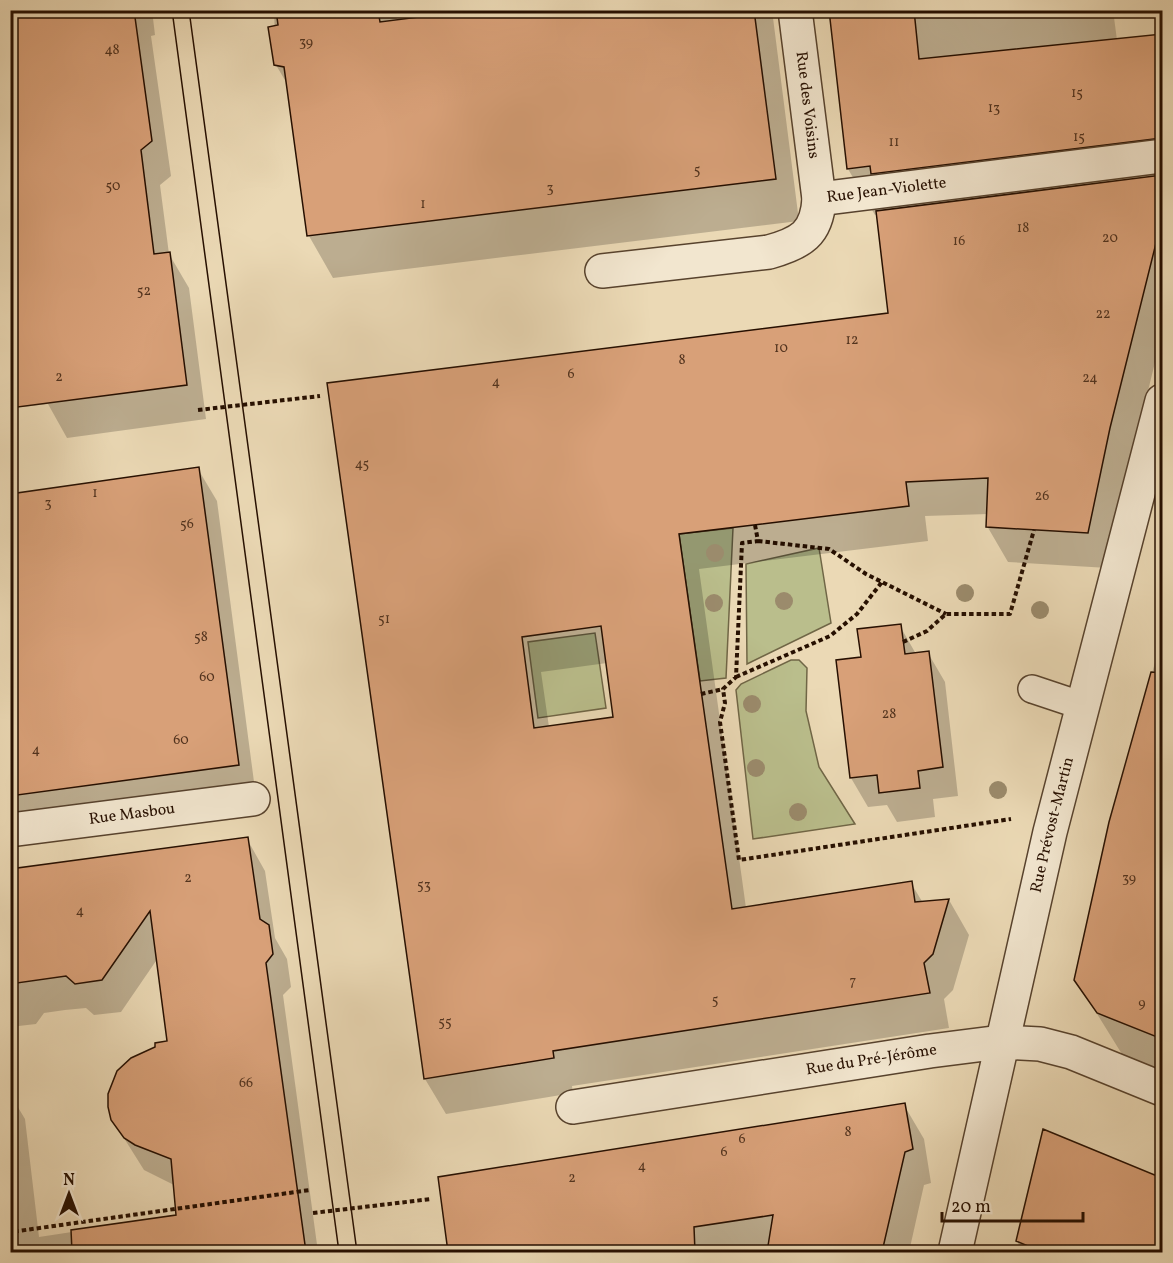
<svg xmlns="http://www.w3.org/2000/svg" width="1173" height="1263" viewBox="0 0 1173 1263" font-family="Vollkorn,serif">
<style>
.green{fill:#babe8c;stroke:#706646;stroke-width:1.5}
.shadow{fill:#0003;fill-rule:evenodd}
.building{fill:#d8a078;stroke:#260f00;stroke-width:1.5;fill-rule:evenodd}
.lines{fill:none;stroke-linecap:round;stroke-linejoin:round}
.lane-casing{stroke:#57422d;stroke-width:30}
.street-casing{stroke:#57422d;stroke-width:36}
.path{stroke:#260f00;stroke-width:4;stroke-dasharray:4.5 3;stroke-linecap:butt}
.lane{stroke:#f2e6cf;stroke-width:27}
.street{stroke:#f2e6cf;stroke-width:33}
.tram{stroke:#260f00;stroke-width:1.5}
.tree{fill:#9b8b6c}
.labels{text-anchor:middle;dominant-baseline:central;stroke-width:5;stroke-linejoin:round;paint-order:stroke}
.number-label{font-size:14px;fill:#52331e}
.street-label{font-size:16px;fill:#260f00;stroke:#f2e6cf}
</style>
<rect width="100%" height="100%" fill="#ebd9b5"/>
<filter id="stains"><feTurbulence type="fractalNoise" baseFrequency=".00333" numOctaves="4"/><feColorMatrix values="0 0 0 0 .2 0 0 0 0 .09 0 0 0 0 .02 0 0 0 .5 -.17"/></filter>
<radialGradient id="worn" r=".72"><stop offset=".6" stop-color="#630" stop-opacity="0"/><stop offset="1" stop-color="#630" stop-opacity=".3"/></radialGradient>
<path class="green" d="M733 528 726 678 700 681 679 534Z
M819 548 831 623 747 664 746 564Z
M595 633 606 708 538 718 528 642Z
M791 660H799L807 668 806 711 819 767 855 824 753 839 736 690 741 684Z"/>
<path class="shadow" d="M10 10H152L155 35 151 36 171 176 160 185 169 254 189 288 206 419 67 438 48 404 23 407 10 386Z
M274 10H396L397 22 486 10H772L799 221 333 278 309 236 289 87 276 65Z
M830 10H1113L1117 40 1162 35V181H1160L1162 183V334L1130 464 1108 568 1008 562 987 526 988 514 925 516 928 541 699 569 746 908 911 883 923 903 949 900 969 935 953 990 944 999 949 1028 572 1086 573 1093 446 1114 425 1079 329 384 890 315 878 214 875 215 848 169ZM607 663 614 718 549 727 541 672Z
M198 469 217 501 256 797 10 830V495Z
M900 626 916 654 928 653 945 682 958 796 933 799 935 817 897 822 887 805 868 807 851 778 862 659Z
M1162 637V1075L1125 1059 1076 980 1111 822Z
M247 839 265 871 275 938 287 959 291 987 283 995 318 1252H10V1094L25 1119 39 1237 177 1216 174 1185 144 1170 112 1119 169 1042 158 958 121 1012 94 1015 86 1008 65 1010 44 1013 36 1024 10 1027V871Z
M904 1105 924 1139 931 1183 924 1185 909 1252H449L439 1179Z
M1044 1131 1162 1179V1252H1022L1017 1241Z"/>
<path class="building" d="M10 10H134L152 141 141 150 154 254 170 252 187 385 10 408Z
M276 10H378L380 22 474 10H754L776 179 307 236 284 67 274 65 268 27 278 25Z
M829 10H914L919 59 1162 34V138L871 174 870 166 847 169Z
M1162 175V219L1110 428 1088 533 986 527 988 478 906 482 909 506 679 534 732 909 912 881 915 902 949 899 933 954 924 963 930 993 553 1051 554 1058 424 1079 327 383 888 313 876 211ZM601 626 613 717 534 728 522 637Z
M199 467 239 765 10 796V494Z
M901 624 905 654 929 651 943 767 918 771 920 788 879 793 877 775 850 778 836 660 861 657 857 629Z
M1151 672 1162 673V1039L1097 1013 1074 980 1109 822Z
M248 837 260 919 269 925 273 954 266 963 306 1252H72L71 1230 176 1215 171 1159 135 1145 124 1138 111 1120 108 1107V1094L117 1071 131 1058 155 1047V1043L167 1041 150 911 102 980 75 984 66 976 10 984V869Z
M905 1103 913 1149 905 1152 882 1252H767L773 1215 694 1227 695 1252H448L438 1177Z
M1043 1129 1162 1178V1252H1042L1016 1241Z"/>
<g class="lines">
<defs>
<path id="lane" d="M1032 689 1083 706"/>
<g id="street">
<path id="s1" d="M819 199 1162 156"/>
<path d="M602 271 769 252C801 243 817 234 819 199L795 10"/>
<path id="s2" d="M10 830 253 799"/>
<path id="s3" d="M573 1107 930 1051 1001 1042 1040 1044 1071 1052 1162 1089"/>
<path id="s4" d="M955 1252 1050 832 1162 401"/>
</g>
</defs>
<use href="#lane" class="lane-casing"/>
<use href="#street" class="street-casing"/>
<path class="path" d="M198 410 320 396
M755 525 758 541 742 543 736 677 723 689 725 703 720 722 739 860 1011 819
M758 541 829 549 866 574 946 614
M903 642 927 631 946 614H1010L1034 530
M736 677 830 636 857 614 882 582
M701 694 723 689
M313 1213 431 1199
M10 1228 11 1232 310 1190"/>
<use href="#lane" class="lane"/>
<use href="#street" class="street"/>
<path class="tram" d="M172 10 339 1252
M189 10 357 1252"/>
</g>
<g class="tree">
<circle cx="715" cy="553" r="9"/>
<circle cx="965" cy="593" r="9"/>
<circle cx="784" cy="601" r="9"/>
<circle cx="714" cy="603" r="9"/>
<circle cx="1040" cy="610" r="9"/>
<circle cx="752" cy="704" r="9"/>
<circle cx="756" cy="768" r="9"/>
<circle cx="998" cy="790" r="9"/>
<circle cx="798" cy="812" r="9"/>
</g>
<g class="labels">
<g class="number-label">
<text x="306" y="42">39</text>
<text x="112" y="50">48</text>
<text x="1077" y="93">15</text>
<text x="994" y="108">13</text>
<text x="1079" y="137">15</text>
<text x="894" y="142">11</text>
<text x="697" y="170">5</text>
<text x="113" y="186">50</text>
<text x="550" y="188">3</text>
<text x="423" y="204">1</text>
<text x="1023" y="228">18</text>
<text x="1110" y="238">20</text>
<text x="959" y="241">16</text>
<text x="144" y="291">52</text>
<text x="1103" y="314">22</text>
<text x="852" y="340">12</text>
<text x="781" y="348">10</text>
<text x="682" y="360">8</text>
<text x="571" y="374">6</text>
<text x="59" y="377">2</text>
<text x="1090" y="378">24</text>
<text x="496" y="382">4</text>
<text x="362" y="464">45</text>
<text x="95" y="493">1</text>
<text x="1042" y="496">26</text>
<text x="48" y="503">3</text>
<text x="187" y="524">56</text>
<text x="384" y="619">51</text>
<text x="201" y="637">58</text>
<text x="207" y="677">60</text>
<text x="889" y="714">28</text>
<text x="181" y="740">60</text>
<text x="36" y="750">4</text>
<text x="188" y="878">2</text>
<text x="1129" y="878">39</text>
<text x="424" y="885">53</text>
<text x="80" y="911">4</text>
<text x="853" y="981">7</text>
<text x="715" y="1000">5</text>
<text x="1142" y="1003">9</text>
<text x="445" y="1022">55</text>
<text x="246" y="1083">66</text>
<text x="848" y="1132">8</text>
<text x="742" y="1139">6</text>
<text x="724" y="1152">6</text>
<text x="642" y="1166">4</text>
<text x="572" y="1178">2</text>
</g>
<g class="street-label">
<text transform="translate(807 105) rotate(83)">Rue des Voisins</text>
<text stroke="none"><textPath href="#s1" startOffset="68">Rue Jean-Violette</textPath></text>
<text stroke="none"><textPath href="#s2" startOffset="123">Rue Masbou</textPath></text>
<text stroke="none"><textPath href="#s4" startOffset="438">Rue Prévost-Martin</textPath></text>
<text stroke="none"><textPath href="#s3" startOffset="302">Rue du Pré-Jérôme</textPath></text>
</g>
</g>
<rect width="1173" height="1263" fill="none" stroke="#ebd9b5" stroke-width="36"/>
<rect x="12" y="12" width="1149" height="1239" fill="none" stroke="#260f00" stroke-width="3"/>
<rect x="18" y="18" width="1137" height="1227" fill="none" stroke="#260f00" stroke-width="1.5"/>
<g transform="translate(69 1194)" stroke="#f2e6cf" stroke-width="4.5" paint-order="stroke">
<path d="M0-4.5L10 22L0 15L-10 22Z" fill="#260f00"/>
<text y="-9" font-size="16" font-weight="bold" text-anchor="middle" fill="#260f00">N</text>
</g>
<path d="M942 1212v9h141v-9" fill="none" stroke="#260f00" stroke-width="3"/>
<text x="951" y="1212" font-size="18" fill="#260f00" stroke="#f2e6cf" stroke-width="4.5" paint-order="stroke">20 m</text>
<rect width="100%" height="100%" filter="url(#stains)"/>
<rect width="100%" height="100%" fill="url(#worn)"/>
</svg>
